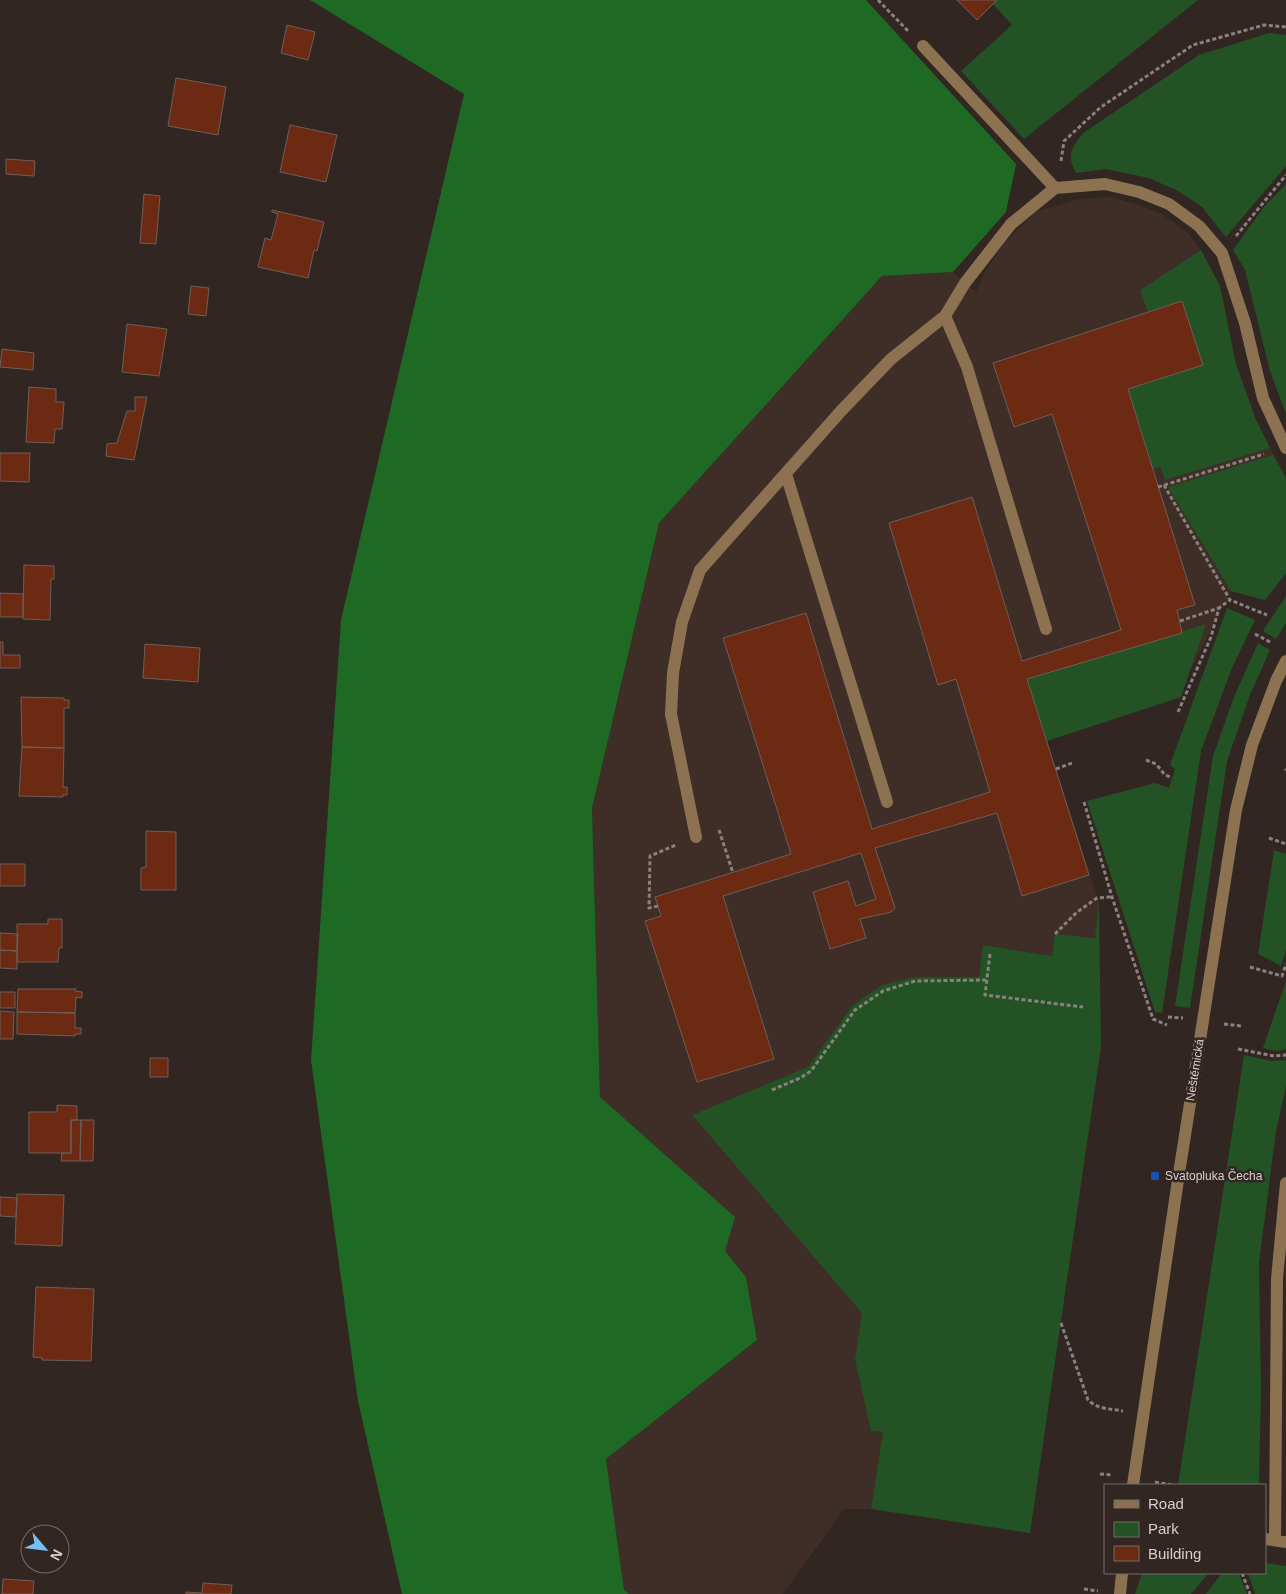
<svg xmlns="http://www.w3.org/2000/svg" width="1286" height="1594" viewBox="0 0 1286 1594" font-family="Arial,sans-serif">
<style>
.built{fill:#3f2d27}
.green{fill:#235225}
.forest{fill:#1e6a25}
.building{fill:#6c2a12;stroke:#6d5f5b}
.lines{fill:none;stroke-linecap:round;stroke-linejoin:round}
.path{stroke:#8b817f;stroke-width:3;stroke-dasharray:4 2.5;stroke-linecap:butt}
.minor{stroke:#8d7252;stroke-width:12}
.transit-dot{fill:#1a4fb4;stroke:#322622;stroke-width:2}
.labels{text-anchor:middle;dominant-baseline:central;stroke-width:5;stroke-linejoin:round;paint-order:stroke}
.street-label{font-size:12px;fill:#d8d0ce;stroke:#322622}
.poi-label{font-size:12px;fill:#d8d0ce;stroke:#322622;text-anchor:start}
</style>
<rect width="100%" height="100%" fill="#322622"/>
<path class="built" d="M1111 197 1136 204 1162 214 1188 233 1201 250 1220 286 1236 364 1256 420 1286 478V573L1265 600 1231 591 1187 677 1041 723 1099 902 1096 938 1055 934 1052 956 984 945 979 977H916L852 1006 808 1067 692 1115 863 1313 855 1359 883 1432 871 1509H844L783 1594H629L624 1590 606 1459 757 1340 746 1277 600 1097 592 808 659 523 882 276 953 272 976 292 985 272 1004 243 1037 211 1079 199Z"/>
<path class="green" d="M997 0H1198L1024 139 961 71 1012 25 993 4Z
M1269 33 1286 35V166L1226 237 1202 207 1178 191 1149 178 1106 169 1076 173C1066 155 1071 149 1083 133L1199 55Z
M1286 184V414L1270 371 1245 270 1233 250 1263 208Z
M1201 250 1220 286 1236 364 1256 420 1270 448 1165 480 1160 466 1153 469 1128 389 1202 364 1182 301 1148 312 1140 290Z
M1273 455 1286 478V573L1265 600 1231 591 1168 487Z
M1286 596V623L1276 639 1263 631Z
M1227 608 1255 620 1231 670 1201 751 1162 1013 1155 1012 1087 801 1155 783 1169 788 1175 769 1170 765Z
M1206 624 1181 697 1047 741 1027 679Z
M1258 643 1270 650 1250 695 1227 761 1190 1008 1175 1006 1213 756 1234 697Z
M1274 850 1286 854V950L1281 966 1258 954Z
M1099 902 1101 1047 1030 1533 871 1509 883 1432 871 1431 855 1359 862 1313 692 1115 808 1067 852 1006 882 985 916 977H979L983 945 1052 956 1055 934 1095 938Z
M1286 981V1049L1277 1051 1263 1048Z
M1244 1055 1272 1061 1286 1060V1086L1276 1131 1259 1263 1261 1389 1259 1485H1178Z
M1265 1563 1286 1566V1594H1255L1248 1573H1265Z
M1142 1573H1209L1191 1594H1135Z
M1222 1573H1239L1247 1594H1206Z"/>
<path class="forest" d="M310 0H866L1016 164 1006 212 953 272 882 276 659 523 592 808 600 1097 735 1217 725 1251 746 1277 757 1340 606 1459 624 1590 629 1594H402L358 1401 311 1060 341 620 464 94Z"/>
<path class="building" d="M957 0H997L977 20Z
M287 25 315 32 308 60 281 53Z
M176 78 226 87 218 135 168 126Z
M290 125 337 135 326 182 280 172Z
M6 159 35 161 34 176 6 174Z
M144 194 160 196 156 244 140 243Z
M272 210 324 222 317 251 314 250 308 278 258 267 265 238 271 240 278 214 272 212Z
M191 286 209 288 206 316 188 314Z
M1182 301 1203 365 1128 389 1195 605 1177 610 1182 633 1027 679 1089 875 1022 896 997 813 875 848 895 908 891 912 860 919 866 938 830 949 813 892 848 881 856 906 876 899 861 853 723 896 774 1059 697 1082 645 921 661 916 655 897 791 854 723 638 806 613 872 829 990 792 956 679 938 685 889 523 972 497 1022 661 1121 630 1052 414 1014 427 993 363Z
M127 324 167 329 159 376 122 372Z
M2 349 34 353 33 370 0 367Z
M29 387 56 389V402H64L62 429H55L54 443 26 442Z
M135 397H147L134 460 106 456 107 444 117 443 127 411H135Z
M0 453H30L29 482 0 481Z
M24 565 54 566V579H51L50 620 23 619Z
M0 593 23 594V617H0Z
M0 642H3V655H20V668H0Z
M145 644 200 648 198 682 143 678Z
M21 697 64 698V700H69V708H64V748L22 747Z
M22 747 64 748 63 787H67V795H63V797L19 796Z
M146 831 176 832V890H141V868L146 867Z
M0 864H25V886H0Z
M48 919H62V948H59L58 962H17V924H48Z
M0 933 18 934 17 951 0 950Z
M0 950 17 951V969L0 968Z
M18 989H76L75 991 82 992V998L76 997 75 1013 17 1012Z
M0 992H15V1008H0Z
M0 1011 14 1012 13 1039H0Z
M17 1012 75 1013V1028H81V1034H75V1036L17 1034Z
M150 1058H168V1077H150Z
M57 1105 77 1106V1120H71V1153H29V1112H57Z
M71 1120H81L80 1161H61L62 1153H71Z
M81 1120H94L93 1161H80Z
M17 1194 64 1195 62 1246 15 1244Z
M0 1197 17 1198 16 1217 0 1216Z
M36 1287 94 1289 91 1361 42 1360V1358L33 1357Z
M3 1579 34 1581 33 1594H2Z
M203 1583 232 1585 231 1594H186V1592L202 1593Z"/>
<g class="lines">
<path class="path" d="M878 0 908 31
M1061 161 1064 141 1101 107 1193 45 1264 25 1286 27
M1236 236 1286 175
M1164 485 1230 600 1267 615
M1158 487 1264 454
M1180 621 1219 608
M1255 634 1272 643
M1178 712 1211 637 1219 608 1230 600
M1146 760 1156 764 1165 775 1171 777
M1056 769 1072 763
M1285 769 1286 770
M1084 802 1112 897 1153 1019 1167 1025
M719 830 733 873
M1269 838 1286 844
M658 906 649 908 650 856 676 845
M1055 934 1077 912 1097 898 1112 897
M990 954 985 995 1083 1007
M1250 967 1282 976 1286 964
M1168 1017 1183 1018
M1224 1024 1241 1026
M1238 1049 1274 1056 1286 1055
M772 1090 800 1078 811 1071 855 1010 883 991 915 981 986 980
M1061 1323 1088 1400C1097 1409 1111 1409 1123 1411
M1100 1474 1112 1475
M1155 1482 1172 1485
M1242 1573 1250 1594
M1084 1589 1098 1591"/>
<path class="minor" d="M923 46 1055 188
M945 316 967 367 1046 629
M786 474 887 802
M696 837 671 714 673 673 682 622 700 570 841 411 891 359 945 316 965 283 1011 224 1055 188 1105 184 1139 192 1169 204 1199 226 1222 253 1245 323 1263 398 1286 448
M1133 1485 1178 1180 1236 810 1252 745 1276 681 1286 661
M1265 1539 1286 1542
M1275 1540 1277 1279 1286 1183
M1120 1594 1122 1573"/>
</g>
<rect class="transit-dot" x="1150" y="1171" width="10" height="10" rx="2.5"/>
<g class="labels">
<g class="street-label">
<text transform="translate(1195 1070) rotate(-81)">Neštěmická</text>
</g>
<g class="poi-label">
<text x="1165" y="1176">Svatopluka Čecha</text>
</g>
</g>
<rect x="1104" y="1484" width="162" height="90" fill="#322622" stroke="#746a67"/>
<rect x="1114" y="1500" width="25" height="8" fill="#8d7252" stroke="#746a67"/>
<text x="1148" y="1509" font-size="15" fill="#d8d0ce">Road</text>
<rect x="1114" y="1522" width="25" height="15" fill="#235225" stroke="#746a67"/>
<text x="1148" y="1534" font-size="15" fill="#d8d0ce">Park</text>
<rect x="1114" y="1546" width="25" height="15" fill="#6c2a12" stroke="#746a67"/>
<text x="1148" y="1559" font-size="15" fill="#d8d0ce">Building</text>
<g transform="translate(45 1549) rotate(118)"><circle r="24" fill="#322622" stroke="#746a67"/>
<path d="M0-4L9 19L0 12L-9 19Z" fill="#76c0f7"/>
<text y="-8" font-size="14" font-weight="bold" text-anchor="middle" fill="#d8d0ce">N</text>
</g>
</svg>
